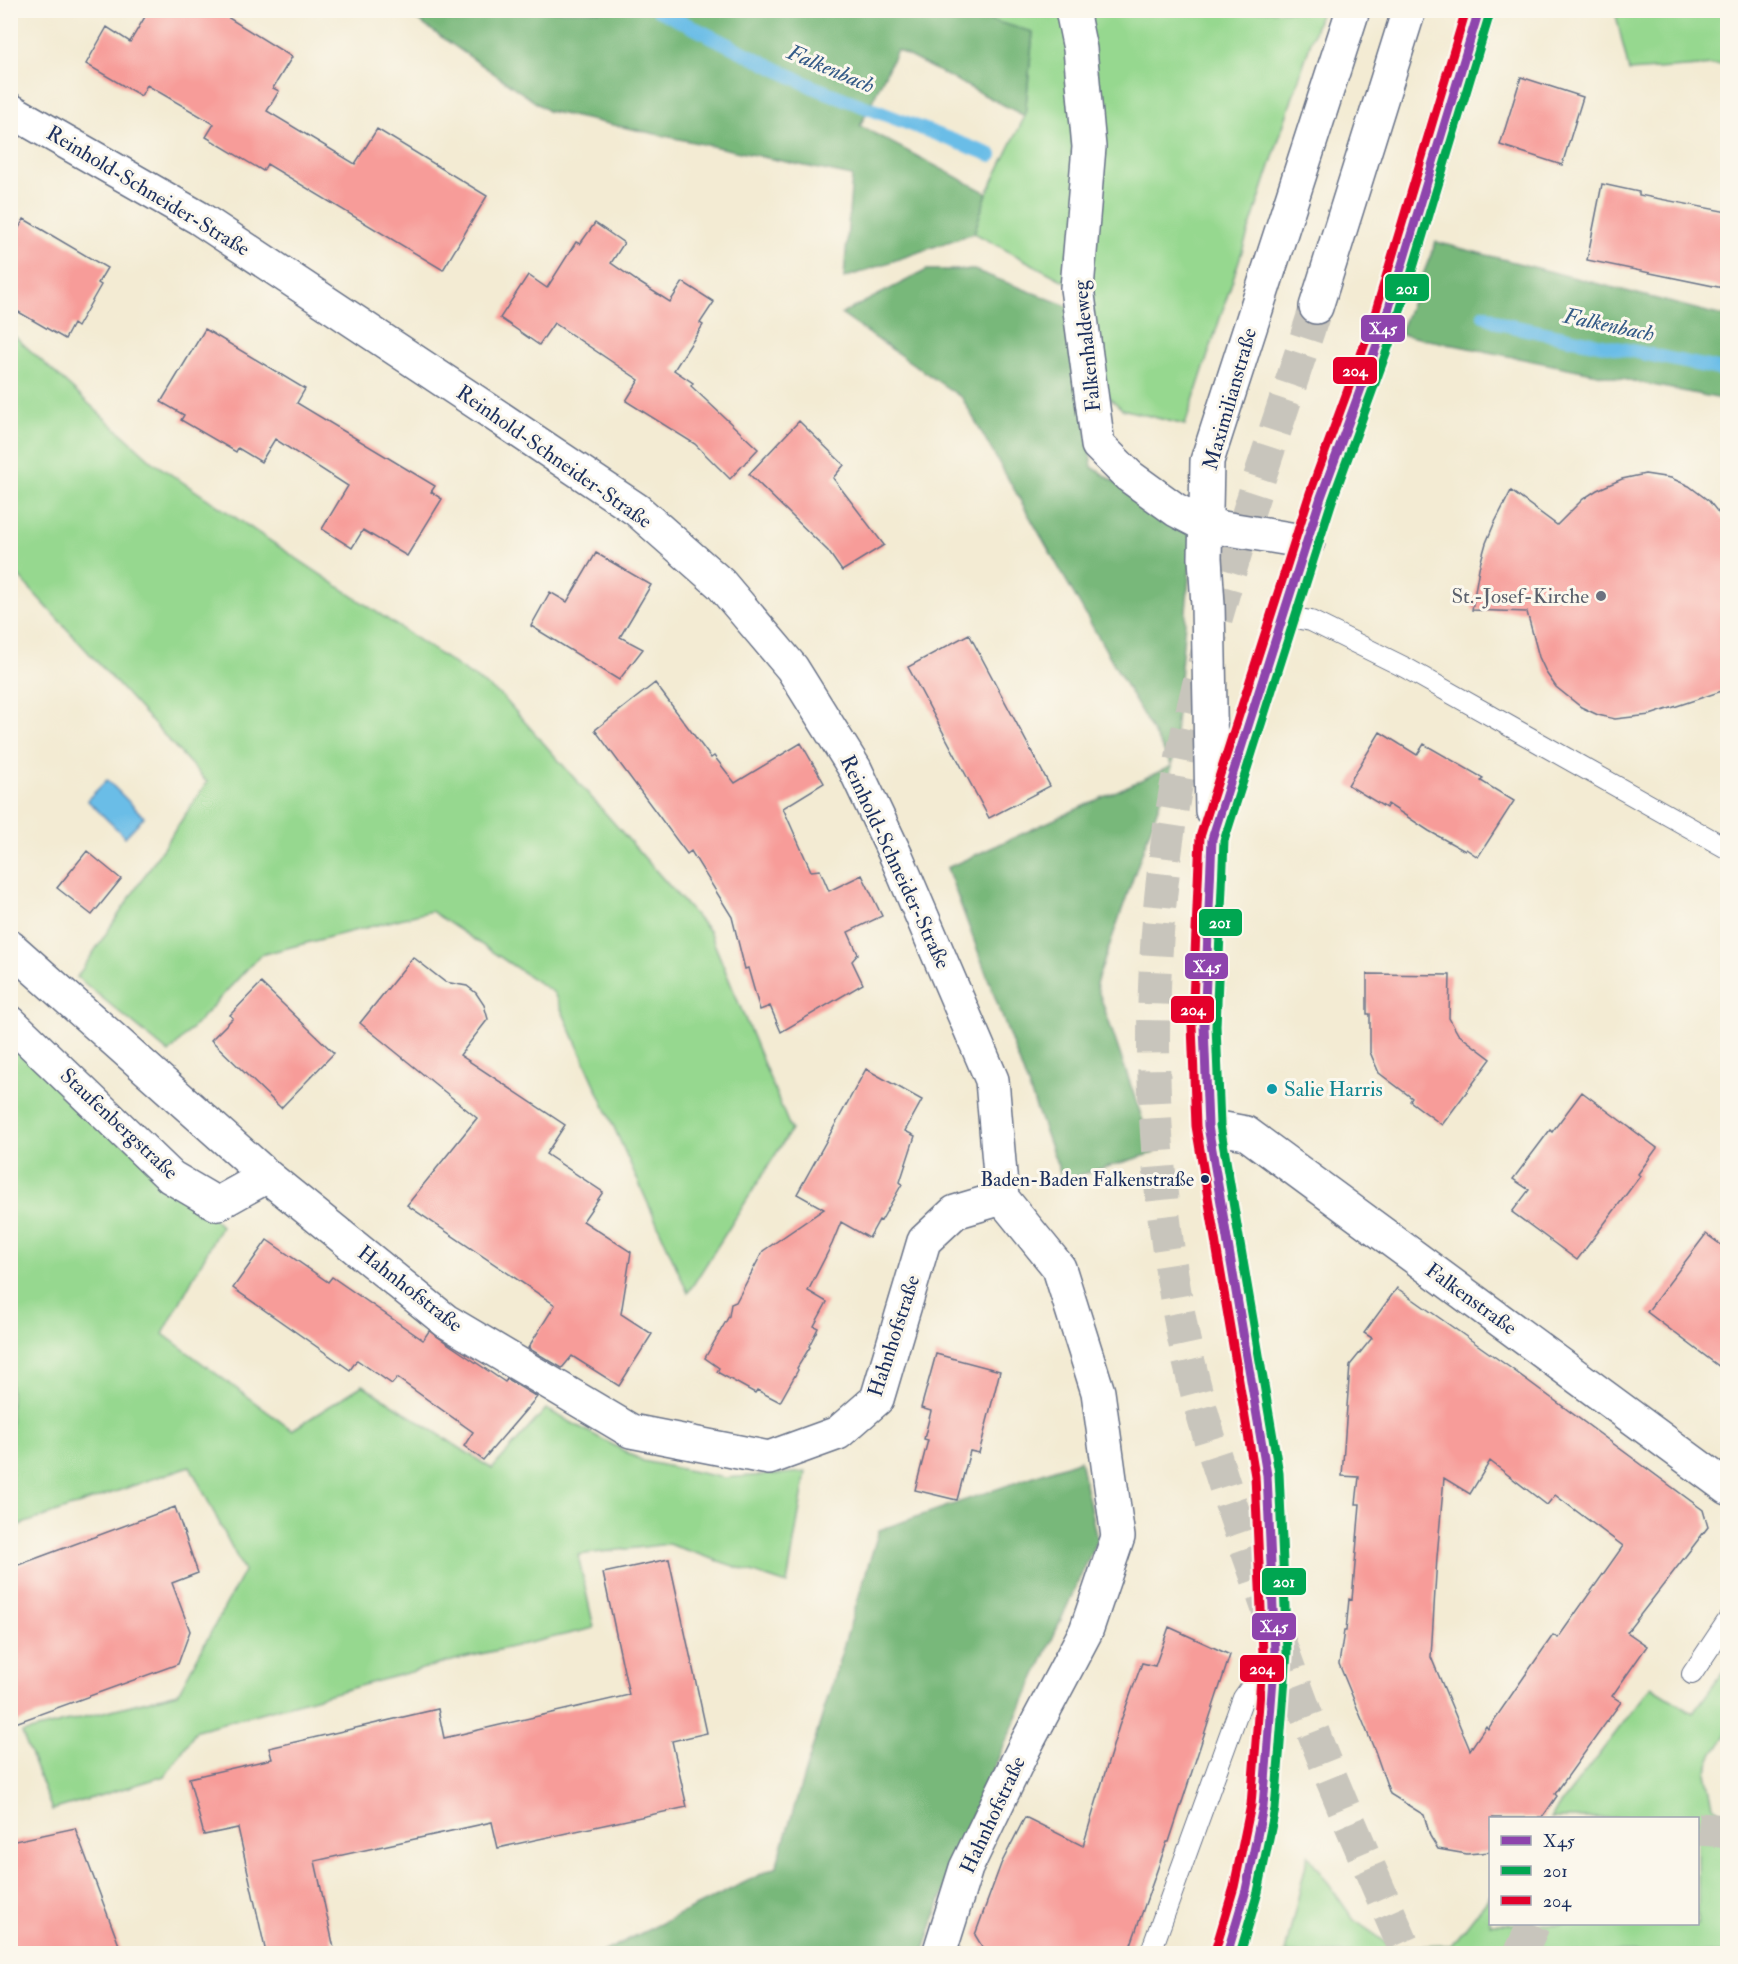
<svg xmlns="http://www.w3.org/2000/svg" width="1738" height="1964" viewBox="0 0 1738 1964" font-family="'IM FELL Double Pica',serif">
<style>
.green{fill:#96d88f;stroke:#588476;stroke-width:1.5}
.forest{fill:#78b87a;stroke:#4a746c;stroke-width:1.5}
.water{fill:#6bbde7;stroke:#4376a2;stroke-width:1.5}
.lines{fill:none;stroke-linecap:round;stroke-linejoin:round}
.stream{stroke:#6bbde7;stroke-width:14}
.building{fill:#f79c99;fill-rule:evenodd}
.primary-tunnel{stroke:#c8c5bc;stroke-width:33;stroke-dasharray:33 16;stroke-linecap:butt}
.service-casing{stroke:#677187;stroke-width:22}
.minor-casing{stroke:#677187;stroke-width:36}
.secondary-casing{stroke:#677187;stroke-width:36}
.primary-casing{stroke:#677187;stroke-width:36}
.service{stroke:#fff;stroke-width:20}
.minor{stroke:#fff;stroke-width:33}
.secondary{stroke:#fff;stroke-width:33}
.primary{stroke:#fff;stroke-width:33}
.bus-1-casing{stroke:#fbf7ec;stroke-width:14}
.bus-2-casing{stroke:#fbf7ec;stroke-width:14}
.bus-3-casing{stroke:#fbf7ec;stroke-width:14}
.bus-1{stroke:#8e44ad;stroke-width:9}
.bus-2{stroke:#00a651;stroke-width:9}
.bus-3{stroke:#e4002b;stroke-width:9}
.worship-dot{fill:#6b7280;stroke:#fbf7ec;stroke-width:2}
.culture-dot{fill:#0f9aa8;stroke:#fbf7ec;stroke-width:2}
.bus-dot{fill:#1b2f5e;stroke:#fbf7ec;stroke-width:2}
.labels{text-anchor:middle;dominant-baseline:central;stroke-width:6;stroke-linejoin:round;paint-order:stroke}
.bus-label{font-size:20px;fill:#1b2f5e;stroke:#fbf7ec;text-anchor:end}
.street-label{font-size:21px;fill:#1b2f5e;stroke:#fbf7ec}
.worship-label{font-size:21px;fill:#5b616d;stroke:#fbf7ec;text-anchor:end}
.culture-label{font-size:21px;fill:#0d838f;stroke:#fbf7ec;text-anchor:start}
.water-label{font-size:22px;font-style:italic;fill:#335a87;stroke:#fbf7ec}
.line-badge{stroke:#fbf7ec;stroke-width:2}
.badge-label{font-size:16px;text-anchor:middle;font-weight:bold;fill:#fff}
</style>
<rect width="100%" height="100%" fill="#fbf7ec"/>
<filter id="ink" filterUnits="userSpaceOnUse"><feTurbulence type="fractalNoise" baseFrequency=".0167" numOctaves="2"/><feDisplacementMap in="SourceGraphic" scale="12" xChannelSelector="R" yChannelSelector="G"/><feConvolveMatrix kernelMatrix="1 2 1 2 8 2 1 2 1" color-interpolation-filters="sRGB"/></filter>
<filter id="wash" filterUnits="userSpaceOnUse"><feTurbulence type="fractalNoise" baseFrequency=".008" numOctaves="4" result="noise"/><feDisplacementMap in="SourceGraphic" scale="24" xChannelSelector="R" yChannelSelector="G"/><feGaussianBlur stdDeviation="1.35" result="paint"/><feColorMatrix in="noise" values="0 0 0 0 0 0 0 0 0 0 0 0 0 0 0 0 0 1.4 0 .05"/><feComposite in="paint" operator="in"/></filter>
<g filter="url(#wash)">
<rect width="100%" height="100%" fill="#f3ebd3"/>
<path class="green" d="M958 11H1321L1185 425 1122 409 1089 378 1077 288 974 233 987 193 1025 116 1033 33Z
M1615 11H1727V64L1629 71Z
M11 333 154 463 502 696 709 931 791 1130 688 1293 554 993 431 911 260 955 169 1053 77 977 207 782 11 568Z
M10 1022 221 1226 163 1334 292 1430 363 1385 492 1469 546 1409 643 1461 724 1478 806 1472 787 1584 668 1544 578 1555 594 1628 459 1659 197 1730 165 1776 52 1810 22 1733 178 1693 244 1571 190 1466 11 1528Z
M1727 1667V1734L1714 1752 1706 1772 1713 1806 1727 1816V1953H1285L1308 1855 1354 1920 1393 1947 1452 1945 1490 1896V1924H1698V1818H1550L1651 1687 1693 1713Z"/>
<path class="forest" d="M404 11H958L1033 32 1025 116 897 50 860 126 987 193 974 233 844 278 852 176 548 111Z
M1436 242 1727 317V400L1399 334Z
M927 270H974L1070 307 1092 467 1193 533 1172 767 1096 984 1154 1153 1063 1180 947 868 1172 766 962 398 841 314Z
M1080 1460 1097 1540 960 1843 923 1953 599 1954 776 1867 879 1530Z"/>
<path class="water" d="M107 780 144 817 125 837 87 800Z"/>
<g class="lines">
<path class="stream" d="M658 10 813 87 991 155
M1484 315 1502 324 1728 371"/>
</g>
<g id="blocks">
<path class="building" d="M149 10H216L292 57 273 88 279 91 267 111 355 164 377 129 487 196 443 270 267 164 263 171 206 137 214 124 147 85 141 96 86 64 107 27 130 42Z
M1521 77 1583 97 1562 165 1500 145Z
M1602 184 1639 192V195L1728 212V289L1587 260Z
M24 219 107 268 98 283 101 285 77 327 73 324 65 339 10 307V243Z
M595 223 624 243 611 263 640 283 670 302 683 282 714 302 700 323 703 325 674 370 693 383 691 386 758 449 730 479 695 444 626 401 639 380 554 323 539 345 500 318 528 275 547 288 576 242 580 244Z
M205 329 305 389 297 403 435 486 431 492 442 499 407 556 363 530 352 548 322 529 348 486 275 439 261 462 238 448 236 452 181 420 184 415 161 402Z
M799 421 844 465 833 478 884 545 842 571 828 551 749 474Z
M1645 474 1671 478 1689 486 1709 501 1728 525V689L1650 715 1615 719 1598 715 1581 707 1556 687 1547 674 1539 657 1527 612 1472 610 1479 568 1486 543 1494 524 1511 491 1557 525 1583 499 1597 490 1622 479Z
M596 553 651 585 620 637 643 649 619 680 531 626 550 592 567 602Z
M969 634 1050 786 989 818 908 667Z
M655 683 711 758 714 756 735 783 801 743 824 783 783 808 811 871 820 870 829 891 862 875 882 916 848 932 858 954 852 961 863 984 781 1032 770 1006 760 1010 748 968 745 969 732 917 691 851 687 854 595 730Z
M1380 732 1417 755 1424 744 1483 778 1481 781 1514 801 1478 857 1466 849 1465 851 1429 831 1388 804 1386 808 1348 785Z
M87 851 121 879 92 915 57 888Z
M413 957 445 982 467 986 476 993 484 1005 488 1019 460 1055 565 1125 546 1154 603 1192 583 1221 631 1252 621 1314 652 1334 619 1386 572 1356 562 1368 528 1348 555 1305 407 1205 477 1118 360 1023Z
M1367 974 1450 975 1449 1018 1458 1034 1491 1059 1442 1125 1410 1101 1412 1098 1379 1073 1370 1052V1014H1367Z
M261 983 334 1053 281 1108 211 1040 233 1018 230 1015Z
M866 1069 922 1100 905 1131 915 1136 900 1182 902 1184 881 1221 879 1220 869 1238 841 1222 832 1244 808 1291 827 1302 814 1326 818 1328 809 1346 810 1347 797 1368 798 1370 780 1402 757 1390 755 1393 717 1372 719 1368 705 1358 729 1316 731 1304 736 1302 763 1251 824 1209 797 1194Z
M1582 1092 1657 1148 1638 1174 1640 1176 1577 1260 1512 1212 1529 1190 1513 1179 1550 1130 1552 1132Z
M1706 1234 1728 1250V1373L1647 1312Z
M267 1240 328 1282 332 1277 423 1340 429 1331 505 1382 507 1379 537 1397 483 1460 464 1446 473 1432 397 1378 392 1384 357 1360 350 1370 233 1288Z
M1397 1288 1512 1369 1703 1510 1708 1527 1627 1632 1647 1646 1612 1696 1621 1702 1555 1794 1557 1796 1542 1818H1491V1852L1467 1854 1438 1849 1430 1836 1424 1815 1390 1794 1375 1751 1339 1664 1344 1631H1346L1349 1599 1352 1600 1360 1504H1356L1359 1477 1342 1476 1350 1365 1372 1338 1364 1333ZM1490 1461 1547 1505 1555 1495 1623 1546 1558 1638 1553 1635 1488 1729 1486 1726 1470 1750 1431 1657 1437 1557 1444 1478 1470 1494Z
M936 1354 1000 1371 979 1453 970 1451 957 1500 915 1490 928 1440 924 1439 931 1411 921 1408Z
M175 1507 198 1573 172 1583 190 1631 178 1664 10 1725V1568Z
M669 1559 707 1733 672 1741 687 1807 498 1848 492 1822 315 1861 335 1953H266L238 1828 204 1835 189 1778 272 1759 269 1748 438 1709 444 1738 629 1695 603 1573Z
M1169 1627 1230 1655 1169 1842H1167L1128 1953H986L975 1935 1001 1864 1025 1817 1083 1846 1119 1726 1142 1663 1155 1666Z
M75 1828 122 1953H10V1842Z"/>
</g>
</g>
<g filter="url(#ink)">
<use href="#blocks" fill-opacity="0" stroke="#677187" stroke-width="1.5"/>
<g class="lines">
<path class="primary-tunnel" d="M1316 307C1266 461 1209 616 1178 776 1143 962 1146 1155 1184 1340 1201 1419 1227 1495 1254 1570 1279 1641 1304 1711 1332 1780 1356 1838 1382 1896 1407 1954
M1698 1829 1728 1831
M1520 1954 1534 1924"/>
<defs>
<path id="service" d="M1283 616 1311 621 1406 668 1728 849
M1692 1674 1728 1620
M1150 1954 1243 1698 1272 1657"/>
<path id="minor" d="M1072 10 1080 49 1089 147 1077 288 1098 445 1129 476 1176 510 1205 525 1308 542
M10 110 199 218 482 406 637 510 721 584 792 668 855 769 897 858 992 1080 1002 1198
M10 947 267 1176 446 1321 631 1431 769 1458 838 1433 877 1399 924 1241 955 1212 1002 1198 1059 1268 1098 1392 1118 1537 1086 1631 1023 1750 966 1868 939 1954
M10 1022 171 1177 217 1204 267 1176
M1208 1126 1246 1133 1728 1488"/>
<path id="secondary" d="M1212 811 1208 605 1205 558 1207 461 1353 10
M1227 1954 1246 1890 1263 1807 1275 1653 1267 1475 1208 1126 1204 1026 1212 839 1321 497 1382 331 1479 10"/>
<path id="primary" d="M1316 307 1409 10"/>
</defs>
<use href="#service" class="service-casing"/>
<use href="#minor" class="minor-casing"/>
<use href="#secondary" class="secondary-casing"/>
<use href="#primary" class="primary-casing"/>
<use href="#service" class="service"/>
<use href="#minor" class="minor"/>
<use href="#secondary" class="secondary"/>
<use href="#primary" class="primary"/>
<defs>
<path id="bus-1" d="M1227 1954 1246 1890 1263 1807 1275 1653 1267 1475 1208 1126 1204 1026 1212 839 1321 497 1382 331 1479 10"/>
<path id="bus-2" d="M1240 1954 1258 1892 1275 1809 1287 1652 1279 1473 1220 1125 1216 1026 1224 841 1332 501 1393 334 1490 13"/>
<path id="bus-3" d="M1215 1951 1234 1887 1251 1805 1263 1653 1255 1476 1196 1126 1192 1025 1200 837 1310 493 1371 327 1466 10"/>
</defs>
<use href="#bus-1" class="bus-1-casing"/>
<use href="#bus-2" class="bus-2-casing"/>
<use href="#bus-3" class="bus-3-casing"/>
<use href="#bus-1" class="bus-1"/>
<use href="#bus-2" class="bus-2"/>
<use href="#bus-3" class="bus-3"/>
</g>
</g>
<circle class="worship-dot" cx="1601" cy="596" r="6"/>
<circle class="culture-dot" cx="1272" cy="1089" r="6"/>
<circle class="bus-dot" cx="1205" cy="1179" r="5"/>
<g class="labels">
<g class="bus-label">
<text x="1194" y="1179">Baden-Baden Falkenstraße</text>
</g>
<g class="street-label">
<text transform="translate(148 191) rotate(31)">Reinhold-Schneider-Straße</text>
<text transform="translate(1087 346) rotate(-96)">Falkenhaldeweg</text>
<text transform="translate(1230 399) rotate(-74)">Maximilianstraße</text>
<text transform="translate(554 457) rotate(35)">Reinhold-Schneider-Straße</text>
<text transform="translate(895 862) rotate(65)">Reinhold-Schneider-Straße</text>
<text transform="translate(119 1124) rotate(43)">Staufenbergstraße</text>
<text transform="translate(410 1289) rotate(38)">Hahnhofstraße</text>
<text transform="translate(1471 1299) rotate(36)">Falkenstraße</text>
<text transform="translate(894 1336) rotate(-72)">Hahnhofstraße</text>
<text transform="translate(993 1815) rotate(-65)">Hahnhofstraße</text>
</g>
<g class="worship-label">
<text x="1589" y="596">St.-Josef-Kirche</text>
</g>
<g class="culture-label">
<text x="1284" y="1089">Salie Harris</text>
</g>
<g class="water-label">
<text transform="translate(831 69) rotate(23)">Falkenbach</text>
<text transform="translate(1609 325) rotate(12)">Falkenbach</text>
</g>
</g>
<g class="line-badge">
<rect x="1384" y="273" width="46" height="29" rx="6" fill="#00a651"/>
<rect x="1360" y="314" width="46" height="29" rx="6" fill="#8e44ad"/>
<rect x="1332" y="356" width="46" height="29" rx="6" fill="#e4002b"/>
<rect x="1198" y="908" width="45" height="29" rx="6" fill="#00a651"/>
<rect x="1184" y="952" width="45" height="28" rx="6" fill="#8e44ad"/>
<rect x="1170" y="995" width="45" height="29" rx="6" fill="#e4002b"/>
<rect x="1261" y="1567" width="46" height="29" rx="6" fill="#00a651"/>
<rect x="1251" y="1612" width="46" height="29" rx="6" fill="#8e44ad"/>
<rect x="1239" y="1654" width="46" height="29" rx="6" fill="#e4002b"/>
</g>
<g class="badge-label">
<text x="1407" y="294">201</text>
<text x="1383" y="334">X45</text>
<text x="1355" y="376">204</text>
<text x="1220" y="928">201</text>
<text x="1207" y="972">X45</text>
<text x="1193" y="1015">204</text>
<text x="1284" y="1587">201</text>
<text x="1274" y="1632">X45</text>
<text x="1262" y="1674">204</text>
</g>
<rect width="1738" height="1964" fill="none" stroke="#fbf7ec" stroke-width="36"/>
<rect x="1489" y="1817" width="210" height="108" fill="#fbf7ec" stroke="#a1a7b3" stroke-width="1.5"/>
<rect x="1501" y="1836" width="30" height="9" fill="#8e44ad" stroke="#a1a7b3" stroke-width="1.5"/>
<text x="1543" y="1847" font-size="18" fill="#1b2f5e">X45</text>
<rect x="1501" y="1866" width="30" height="9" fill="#00a651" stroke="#a1a7b3" stroke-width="1.5"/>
<text x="1543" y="1877" font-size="18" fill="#1b2f5e">201</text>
<rect x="1501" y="1896" width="30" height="9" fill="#e4002b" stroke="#a1a7b3" stroke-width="1.5"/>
<text x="1543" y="1907" font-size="18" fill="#1b2f5e">204</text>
</svg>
